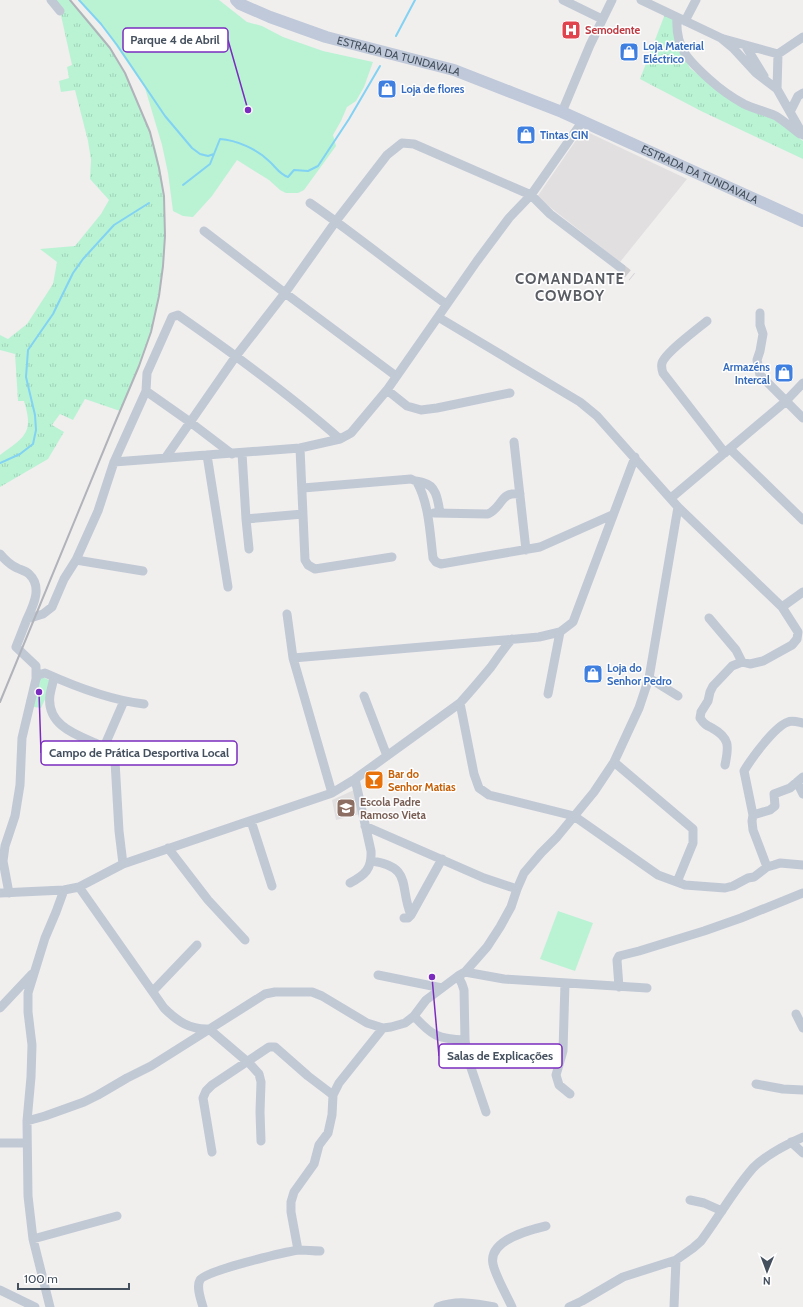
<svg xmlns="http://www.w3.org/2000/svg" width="803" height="1307" viewBox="0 0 803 1307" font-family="Cabin,sans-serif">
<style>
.education{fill:#e2dfe0}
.grass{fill:url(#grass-tufts)}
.green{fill:#b9f3d4}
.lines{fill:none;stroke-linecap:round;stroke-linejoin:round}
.stream{stroke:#82d2f3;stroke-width:2}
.minor-tunnel{stroke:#cfced1;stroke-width:9;stroke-dasharray:9 4.5;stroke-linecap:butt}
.minor{stroke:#c1c9d5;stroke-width:9}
.secondary{stroke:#bfc9d9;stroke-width:12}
.rail{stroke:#b0b3ba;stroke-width:2}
.labels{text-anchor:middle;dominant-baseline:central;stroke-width:3;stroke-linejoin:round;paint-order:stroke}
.health-label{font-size:11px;font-weight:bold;fill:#be3a42;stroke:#fff;text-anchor:start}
.shop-label{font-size:11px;font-weight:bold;fill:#366cbe;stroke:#fff;text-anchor:start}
.street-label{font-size:11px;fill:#45505e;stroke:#fff}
.food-label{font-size:11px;font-weight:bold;fill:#c56008;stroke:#fff;text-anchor:start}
.education-label{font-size:11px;font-weight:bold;fill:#785e54;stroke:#fff;text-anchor:start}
.district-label{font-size:15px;font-weight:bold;letter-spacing:1px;fill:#5a5e64;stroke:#fff}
.leader{fill:none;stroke:#7b2cbf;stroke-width:1.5}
.callout-dot{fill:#7b2cbf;stroke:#fff;stroke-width:1.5}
.callout{fill:#fff;stroke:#7b2cbf;stroke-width:1.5}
.callout-label{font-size:12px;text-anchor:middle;font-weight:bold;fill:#45505e}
</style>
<defs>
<pattern id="grass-tufts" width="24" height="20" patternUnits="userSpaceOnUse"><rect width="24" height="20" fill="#b9f3d4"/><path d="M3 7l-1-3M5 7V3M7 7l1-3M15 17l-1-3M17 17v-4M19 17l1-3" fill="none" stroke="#a0d2b8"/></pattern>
</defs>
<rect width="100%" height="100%" fill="#f1eeee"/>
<path class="education" d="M583 130 687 179 620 262 537 197Z
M354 790 360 814 336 820 332 800Z"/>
<path class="grass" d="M51 0H70C84 15 99 31 111 49 121 65 129 82 137 100 141 110 146 121 150 131 172 193 168 269 151 332 143 359 131 385 120 411L85 399 73 420 60 414 52 425 64 432 48 459 0 487V455C25 437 34 433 24 401H18L15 354 0 350V335L8 339 27 324 53 284 57 262 40 249 75 246 101 214 109 200 90 179 91 160 88 141 75 90 61 92 59 81 69 78 67 67 72 65 60 11Z
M665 14 674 18 676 41 690 68 722 94 769 116 789 130 803 141V159L701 111 640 79Z"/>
<path class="green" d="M79 0H219L247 22 262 26 283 37 323 51 373 62 364 87 356 101 347 107 341 121 333 135 336 146 304 190 298 193H286L280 190 269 180 237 160 212 196 193 217 183 216 173 211 168 173 162 145 145 88 101 24Z
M38 675 53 682 41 708 34 707 26 701Z
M558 911 593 923 575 971 540 959Z"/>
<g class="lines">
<path class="stream" d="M79 0 101 24 117 45 165 116 192 148 200 154 208 156 214 154
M396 36 415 0
M183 185 210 164 220 139C236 140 257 149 269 161 276 167 279 174 288 177L294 170 308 171 318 166 349 119 380 66
M0 463 20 454 33 444 36 430 35 415 26 377 28 350 53 314 73 273 83 259 114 225 149 203"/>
<path class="minor-tunnel" d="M621 268 632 277"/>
<path class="minor" d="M51 0 60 11
M563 0 602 19
M641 0 721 38 733 48 756 73 777 89 803 135
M677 17C675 48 688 60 709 79 720 89 731 97 744 104 754 109 765 111 776 116 784 121 792 128 800 134
M685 21 696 0
M724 39 778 54 803 37
M745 45 764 76
M777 89 778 54
M562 112 590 45 612 0
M790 112 798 96 803 93
M310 203C356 235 400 271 446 304
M204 231 285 293 396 376
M760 313V325L763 334 760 351 757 360 760 375 803 418
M438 317 580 402 597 416 678 507 782 607 798 632 797 639 792 645 763 661 750 664 742 662 732 666 713 686 710 692 708 701 701 712 700 718C704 724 706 725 712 728 730 738 729 746 725 765
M707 321C697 329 665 353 662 363 661 367 662 370 663 373L725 453
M387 390 407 406 421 410 437 408 510 393
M146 391 190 422 232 454
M514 442 526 550
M300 448 305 560 308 565 315 569 392 557
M730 449 803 520
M242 453 246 519 249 549
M207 455 228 587
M166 457 236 356 285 293 336 221 387 155 402 143 414 144 531 195 550 214 621 268
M114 462 300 448 340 439 351 433 387 390 477 261 509 218 531 195 582 122
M417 482C429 504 430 533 433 558L436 562 441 564 540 547 612 515
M303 488 411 479C416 482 419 481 424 483 437 486 438 502 440 513
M671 498 785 402 803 383
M434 513 488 514C503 507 500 491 520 494
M246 519 303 514
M0 554C5 560 10 565 17 568 21 570 26 571 29 574 43 587 33 606 27 619
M76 560 143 571
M782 607 803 592
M287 614 293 658 332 793
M709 618 736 650 742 662
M293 658 539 637 560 632 573 622 635 457
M54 677C53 683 51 689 50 695 46 724 74 734 95 743 104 747 111 751 115 761L119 831 123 864
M649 678 678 696
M36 679 38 675 45 673C76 687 110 700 144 704
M548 694 560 632
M364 696 387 756
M460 703 474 774 479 788 489 795 574 816 658 875 685 885 725 888 733 886 748 878 754 877 767 867 774 865 780 863 803 865
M104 747 124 701
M614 762 693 829V843L677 882
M797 782 803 794
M753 815 744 771C751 759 775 726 788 722 792 720 798 722 803 723
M251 821 272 886
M365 826 484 878 517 889
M168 848 208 900 245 940
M372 861C413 867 399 887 411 915
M767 867 753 830 752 821 753 815 770 810 775 806 774 794 790 788 803 777
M350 883C365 875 372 869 371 851L355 779
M79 887 164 1008C177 1021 190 1030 209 1029L250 1064 259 1074 261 1082 260 1112 261 1141
M0 893 64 890 79 887 123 864 332 793 355 779 460 703C471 691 481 679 491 667 498 657 504 648 512 639
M9 893 3 861 5 846 15 816 20 785 22 738 36 679V666L16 647 27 619 43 614 52 607 64 579 76 560 98 511 114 462 146 391 147 373 172 317 178 315C234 354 289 394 340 439
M404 918H408L411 915 442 859
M465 972 504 979 647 988
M378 975 442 988
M458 976 462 984 464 990 465 1040 468 1059 486 1112
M565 983 563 1051 556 1075 559 1085 570 1094
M619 987 617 960 619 956 639 951 704 931 741 918 803 893
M153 991 197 945
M0 1008 32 974
M796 1014 803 1028
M414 1016C432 1036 438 1039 465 1040
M756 1084 783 1089 803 1090
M27 1121 45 1116 84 1102 98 1095 127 1078 151 1066 265 994 275 992H312L322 996 367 1023 383 1028 391 1027 405 1023 414 1016 426 1000 458 976 465 972 487 947 500 927 511 907 517 889 524 873 541 853 557 837 594 792 614 762 639 708 649 678 678 507
M791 1142 803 1153
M0 1143H27
M212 1152 203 1098 206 1091 212 1085 269 1047H275L308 1076 333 1095
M690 1200 704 1203 722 1211
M33 1239 117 1216
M298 1250 291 1212V1202L294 1192 314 1164 319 1145 328 1133 332 1115 333 1095 339 1083 383 1028
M0 1290 35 1307
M50 1307 33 1239 28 1196 27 1121 31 1077 32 1045 28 1012V993L45 938 56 912 64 890
M203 1307C201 1300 196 1287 200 1280 204 1271 285 1252 299 1250 306 1250 313 1251 320 1251
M438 1307C456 1300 475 1303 494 1307
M512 1307C507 1296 495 1275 493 1264 488 1240 529 1230 546 1226
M569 1307 582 1301 623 1277 676 1260 693 1248 701 1241C719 1217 733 1191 753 1168 765 1156 787 1144 803 1137
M674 1307 676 1260"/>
<path class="secondary" id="s1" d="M236 0 240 4 270 17 326 37 454 70 513 93 562 112 803 221"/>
<path class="rail" d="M0 702 112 430 139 366 151 332 159 296 163 266 165 236 164 196 159 168 150 132 125 73 110 48 70 0"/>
</g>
<defs>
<symbol id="hospital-square" viewBox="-11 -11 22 22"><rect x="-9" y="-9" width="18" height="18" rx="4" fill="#e0444e" stroke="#fff"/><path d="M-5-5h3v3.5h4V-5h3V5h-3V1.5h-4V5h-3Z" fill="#fff"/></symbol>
<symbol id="shop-square" viewBox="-11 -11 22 22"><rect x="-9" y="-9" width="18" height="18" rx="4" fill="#3f7fe0" stroke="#fff"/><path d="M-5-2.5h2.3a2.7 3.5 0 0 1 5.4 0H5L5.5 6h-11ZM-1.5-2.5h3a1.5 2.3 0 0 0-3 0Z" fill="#fff"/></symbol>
<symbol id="bar-square" viewBox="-11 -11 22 22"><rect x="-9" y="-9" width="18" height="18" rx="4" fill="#e8710a" stroke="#fff"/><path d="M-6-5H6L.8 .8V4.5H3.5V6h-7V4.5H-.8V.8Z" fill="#fff"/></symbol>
<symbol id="school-square" viewBox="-11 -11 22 22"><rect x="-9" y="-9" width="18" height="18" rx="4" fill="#8d6e63" stroke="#fff"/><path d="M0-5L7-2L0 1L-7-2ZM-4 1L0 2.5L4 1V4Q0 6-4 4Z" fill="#fff"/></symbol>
</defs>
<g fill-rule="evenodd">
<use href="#hospital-square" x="560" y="19" width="22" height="22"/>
<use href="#shop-square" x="618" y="41" width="22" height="22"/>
<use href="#shop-square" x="376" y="78" width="22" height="22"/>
<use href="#shop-square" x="515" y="124" width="22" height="22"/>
<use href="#shop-square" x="773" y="362" width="22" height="22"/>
<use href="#shop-square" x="582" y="663" width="22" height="22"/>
<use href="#bar-square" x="363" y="769" width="22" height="22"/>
<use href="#school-square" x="335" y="797" width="22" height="22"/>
</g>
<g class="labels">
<g class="health-label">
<text x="585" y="30">Semodente</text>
</g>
<g class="shop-label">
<text x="643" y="46">Loja Material<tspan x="643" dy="13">Eléctrico</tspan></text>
<text x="401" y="89">Loja de flores</text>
<text x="540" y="135">Tintas CIN</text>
<text x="770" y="367" text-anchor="end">Armazéns<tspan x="770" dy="13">Intercal</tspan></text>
<text x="607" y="668">Loja do<tspan x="607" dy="13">Senhor Pedro</tspan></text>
</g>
<g class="street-label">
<text stroke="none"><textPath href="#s1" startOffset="173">ESTRADA DA TUNDAVALA</textPath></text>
<text stroke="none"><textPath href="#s1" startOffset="497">ESTRADA DA TUNDAVALA</textPath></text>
</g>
<g class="food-label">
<text x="388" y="774">Bar do<tspan x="388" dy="13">Senhor Matias</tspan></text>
</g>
<g class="education-label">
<text x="360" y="802">Escola Padre<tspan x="360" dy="13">Ramoso Vieta</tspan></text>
</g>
<g class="district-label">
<text x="570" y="279">COMANDANTE<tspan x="570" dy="17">COWBOY</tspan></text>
</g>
</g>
<path class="leader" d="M248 110L228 40M39 692L41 753M432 977L439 1056"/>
<g class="callout-dot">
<circle cx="248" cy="110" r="4"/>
<circle cx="39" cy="692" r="4"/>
<circle cx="432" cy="977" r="4"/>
</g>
<g class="callout">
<rect x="123" y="28" width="105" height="24" rx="4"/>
<rect x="41" y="741" width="196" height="24" rx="4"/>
<rect x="439" y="1044" width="123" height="24" rx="4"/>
</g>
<g class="callout-label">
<text x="175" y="44">Parque 4 de Abril</text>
<text x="139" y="757">Campo de Prática Desportiva Local</text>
<text x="500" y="1060">Salas de Explicações</text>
</g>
<g transform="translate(767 1271) rotate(181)" stroke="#ffffff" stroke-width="3" paint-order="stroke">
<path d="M0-3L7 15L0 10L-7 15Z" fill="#45505e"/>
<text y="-6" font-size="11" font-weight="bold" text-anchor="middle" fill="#45505e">N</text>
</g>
<path d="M18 1283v6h111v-6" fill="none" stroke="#45505e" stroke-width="2"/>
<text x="24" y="1283" font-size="12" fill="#45505e" stroke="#ffffff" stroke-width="3" paint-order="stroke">100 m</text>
</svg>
